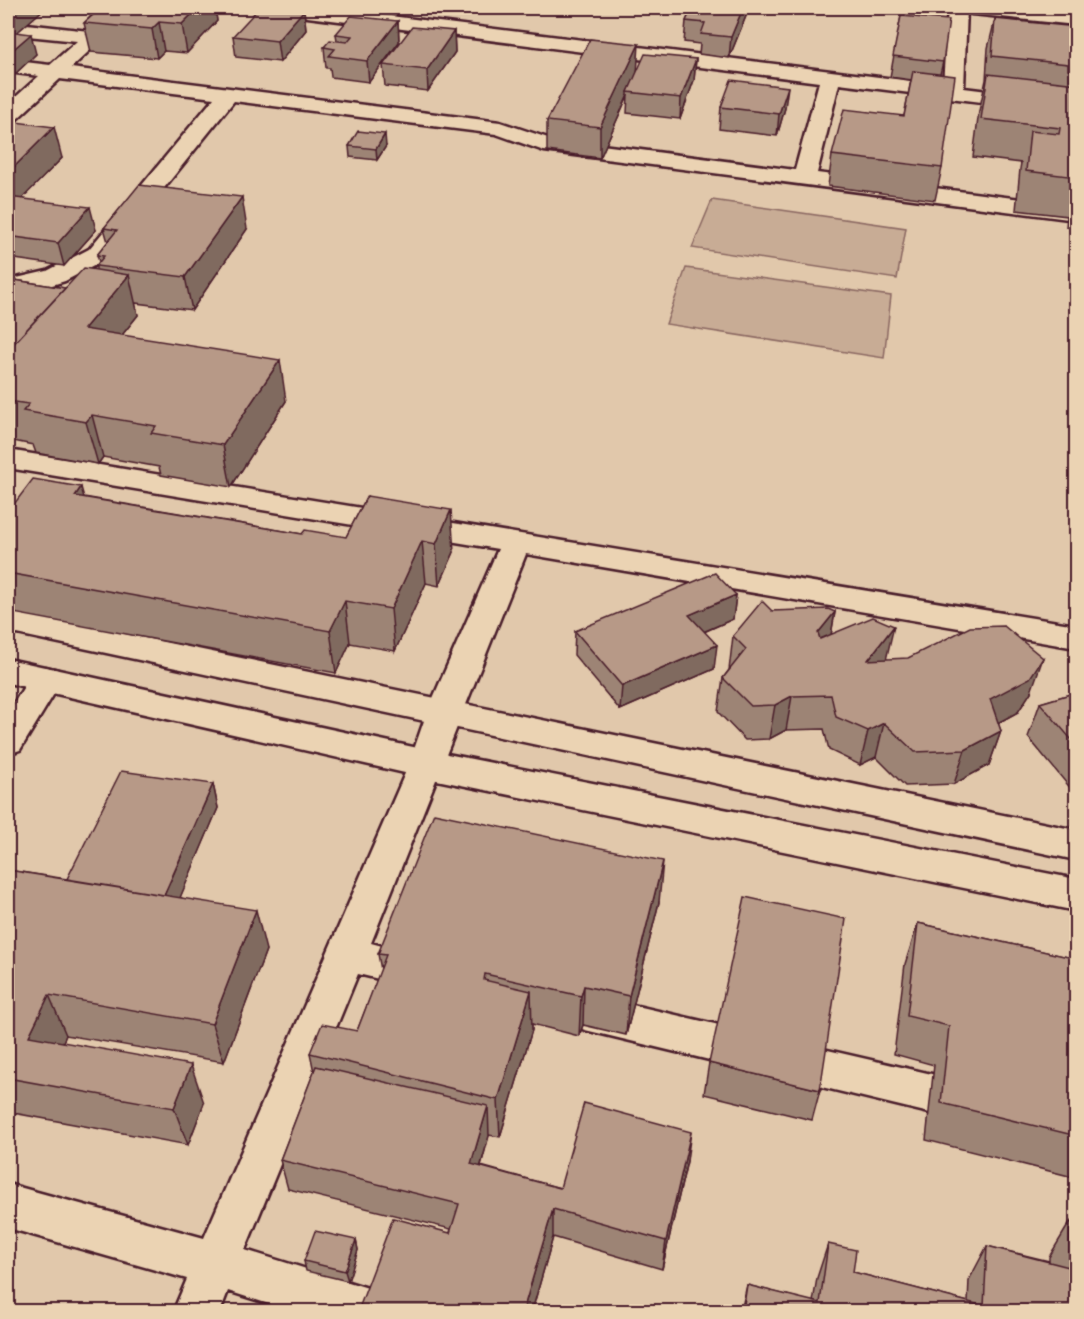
<svg xmlns="http://www.w3.org/2000/svg" width="1084" height="1319" viewBox="0 0 1084 1319" font-family="Sriracha,sans-serif">
<style>
.green{fill:#c8ac95;stroke:#896660;stroke-width:1.5}
.lines{fill:none;stroke-linecap:round;stroke-linejoin:round}
.street-casing{stroke:#4a1f2b;stroke-width:5}
.secondary-casing{stroke:#4a1f2b;stroke-width:5}
.primary-casing{stroke:#4a1f2b;stroke-width:5}
.street{fill:#ebd3b3;fill-rule:evenodd}
.secondary{fill:#ebd3b3;fill-rule:evenodd}
.primary{fill:#ebd3b3;fill-rule:evenodd}
.wall{fill:#9d8474;stroke:#4a1f2b;stroke-width:1.5}
.shaded-wall{fill:#806b5e;stroke:#4a1f2b;stroke-width:1.5}
.building{fill:#b79987;stroke:#4a1f2b;stroke-width:1.5}
</style>
<rect width="100%" height="100%" fill="#e1c8ab"/>
<filter id="ink" filterUnits="userSpaceOnUse"><feTurbulence type="fractalNoise" baseFrequency=".0167" numOctaves="2"/><feDisplacementMap in="SourceGraphic" scale="12" xChannelSelector="R" yChannelSelector="G"/><feConvolveMatrix kernelMatrix="1 2 1 2 8 2 1 2 1" color-interpolation-filters="sRGB"/></filter>
<g filter="url(#ink)">
<path class="green" d="M712 200 906 228 897 279 692 248Z
M686 268 891 296 884 358 666 324Z"/>
<g class="lines">
<defs>
<path id="street" d="M114 8H135L71 68 500 122 548 138 795 170 819 82 284 14 274 8H326L943 85 948 8H967L964 88 1076 102V114L839 84 817 173 1076 206V220L544 151 496 134 234 101 107 259 65 281 36 290 8 294V280L47 271 89 249 214 98 60 79 16 120 8 121V104L39 76 8 72V60L50 65 77 41 8 34V22L89 31Z
M8 450 1076 625V648L526 554 371 943 438 961 444 973 438 985 424 990 358 974 245 1250 371 1289 388 1295 394 1312H294L228 1291 220 1312H173L187 1279 8 1228V1184L204 1238 409 764 427 712 498 549 8 468Z
M46 667 58 670 63 679 20 750 8 754V713L34 670Z
M585 994 975 1084 990 1090 996 1104 990 1118 975 1124 585 1030 571 1025 565 1012 571 999Z"/>
<path id="secondary" d="M8 610 1076 830V860L8 632Z
M8 659 427 750 1076 879V911L427 778 8 683Z"/>
<path id="primary" d="M962 8H1022L1076 13V25L972 14Z"/>
</defs>
<use href="#street" class="street-casing"/>
<use href="#secondary" class="secondary-casing"/>
<use href="#primary" class="primary-casing"/>
<use href="#street" class="street"/>
<use href="#secondary" class="secondary"/>
<use href="#primary" class="primary"/>
</g>
<path class="wall" d="M8 8H45L17 32 36 54 15 74 8 73Z
M95 8H215L217 21 187 53 164 51 157 58 91 52 84 23 96 11Z
M348 8H395L391 13Z
M692 8H746V16L729 58 699 54 700 44 684 42 686 21Z
M304 10 306 30 280 62 236 57 233 36Z
M901 16 943 62 940 74 942 168 935 200 828 186 832 155 904 116 911 80 890 77Z
M995 19 1077 27V227L1066 226 1067 216 1016 210 1020 169 1021 163 973 157 979 111 986 80 988 48Z
M398 21 399 42 369 82 331 77 330 68H326L324 47 337 40 336 34Z
M454 31 455 52 428 91 385 86 383 65Z
M696 59 694 80 680 119 627 113 628 95 600 158 547 151V121L637 71Z
M721 107 785 108 777 136 719 129Z
M8 121 62 158 22 198 96 230 64 266 8 258Z
M349 146H386L377 160 350 157Z
M104 228 247 229 192 310 135 303 138 315 122 335 286 401 231 487 161 475 159 467 103 457 98 464 36 453 33 445 8 440V279L65 288 96 270V266L99 262 97 255 108 242Z
M367 496 454 552 439 586 426 583 395 651 350 643 336 673 8 612V512L84 497 302 534 346 537Z
M736 595 733 619 704 632 714 669 620 710 574 655 575 631Z
M772 611 835 612 831 635 886 659 1031 692 1018 712 998 723 1001 731 989 765 954 784 905 786 876 757 860 765 829 750 824 729 786 730 769 739 745 740 718 712 723 678 729 670 733 636Z
M1077 692V796L1028 737 1040 703Z
M213 784 218 808 180 897 266 950 224 1062 66 1035 63 1042 204 1103 188 1145 8 1112V870L67 879Z
M659 902 626 1035 583 1025 579 1036 532 1024V1030L500 1137 489 1135 481 1166 560 1188 687 1161 662 1269 553 1237 532 1311H358L450 1233 451 1229 288 1189 280 1160 314 1072 310 1053 357 1031 381 970 378 954Z
M918 923 1077 959V1178L926 1140 934 1065 894 1054 905 964Z
M709 1063 820 1090 812 1120 704 1094Z
M1070 1222 1077 1311H741L747 1285 813 1302 817 1278 828 1244 853 1272 968 1302 969 1280 987 1246 1049 1261V1257Z
M356 1240 358 1250 348 1281 306 1271 304 1261Z"/>
<path class="shaded-wall" d="M17 8H45L13 36 8 15Z
M198 8H215L217 21 187 53 182 24Z
M743 8H746V16L729 58 731 37Z
M304 10 306 30 280 62 277 41Z
M398 21 399 42 369 82 367 61Z
M159 22 164 51 157 58 152 29Z
M454 31 455 52 428 91 427 70Z
M31 34 36 54 15 74 9 53Z
M639 44 637 74 628 92V95L600 158V127Z
M696 59 694 80 680 119 681 98Z
M788 87 785 108 777 136 779 114Z
M54 127 62 158 8 213V173Z
M385 134 386 146 377 160 376 149Z
M242 197 247 229 192 310 185 277Z
M90 207 96 230 64 266 58 243Z
M129 275 138 315 94 370 84 329Z
M280 360 286 401 231 487 223 445Z
M92 415 103 457 98 464 86 422Z
M81 487 93 530 75 496Z
M451 510 454 552 439 586 436 544Z
M422 541 426 583 395 651 391 609Z
M736 595 733 619 687 639 689 615Z
M345 601 350 643 336 673 330 631Z
M835 612 829 646 812 668 818 633Z
M894 626 886 660H868Z
M717 645 714 669 620 710 622 686Z
M1043 658 1031 692 1018 712 979 733 990 699Z
M792 696 786 730 769 739 775 705Z
M884 723 876 757 860 765 868 731Z
M1001 731 989 765 954 784 965 750Z
M213 784 218 808 171 919 164 896Z
M663 861 659 902 626 1035 629 996Z
M256 910 266 950 224 1062 212 1024Z
M584 986 583 1025 579 1036 581 996Z
M531 991 532 1030 500 1137 498 1100Z
M49 995 66 1035 48 1075 29 1036Z
M191 1065 204 1103 188 1145 174 1108Z
M488 1106 489 1136 473 1193 471 1164Z
M691 1132 687 1161 662 1269 666 1241Z
M553 1209V1237L532 1311H523Z
M356 1240 358 1250 348 1281 345 1271Z"/>
<path class="building" d="M8 8H17L8 15Z
M101 8H198L182 24 159 22 152 29 84 23Z
M259 8H279L304 10 277 41 233 36Z
M692 8H743L731 37 701 34 705 23 686 21Z
M351 16 398 21 367 61 329 56 335 49 324 47 330 40 347 42 352 36 336 34Z
M901 16 949 20 943 62 893 56Z
M995 19 1077 27V71L1068 70V64L992 56Z
M412 27 454 31 427 70 383 65Z
M8 31 31 34 9 53H8Z
M590 39 639 44 600 127 547 121Z
M645 54 696 59 681 98 628 92Z
M913 71 955 76 942 168 832 155 844 109 904 116Z
M988 74 1077 84V177L1026 171 1030 131 1059 134 1060 128 981 119Z
M731 80 788 87 779 114 721 107Z
M8 121 54 127 8 173Z
M358 131 385 134 376 149 349 146Z
M139 185 242 197 185 277 96 266 104 256 97 255 117 230 104 228Z
M8 197 90 207 58 243 8 236Z
M84 268 129 275 84 329 280 360 223 445 151 433 156 426 92 415 86 422 23 411 29 404 8 401V350Z
M8 279 65 288 16 341 8 340Z
M8 344H13L8 350Z
M33 479 81 487 75 496 302 534 305 530 346 537 367 496 451 510 436 544 422 541 391 609 345 601 330 631 8 573V512Z
M715 573 736 595 689 615 717 645 622 686 575 631Z
M762 601 772 611 828 609 835 612 818 633 820 639 873 617 894 626 868 660 908 658 970 627 1004 626 1043 658 1030 678 990 699 1001 731 965 750 915 752 884 723 868 731 836 717 831 695 792 696 775 705 751 706 723 678 746 649 733 636Z
M1077 692V746L1040 703Z
M121 771 213 784 164 895 67 879Z
M434 813 663 861 629 996 584 986 581 996 485 974 484 980 531 991 498 1100 310 1053 322 1024 357 1031 386 955 378 954Z
M8 870 256 910 212 1024 49 995 29 1036 191 1065 174 1108 8 1078Z
M745 897 846 919 820 1090 709 1063Z
M918 923 1077 959V1136L941 1103 949 1026 907 1016Z
M316 1066 488 1106 471 1164 560 1188 584 1103 691 1132 666 1241 553 1209 523 1311H358L393 1218 450 1233 459 1204 280 1160Z
M1070 1222 1077 1224V1311H743L747 1285 820 1303 828 1244 856 1250 853 1272 984 1306 987 1246 1069 1267Z
M315 1231 356 1240 345 1271 304 1261Z"/>
</g>
<rect width="1084" height="1319" fill="none" stroke="#ebd3b3" stroke-width="30"/>
<rect x="15" y="15" width="1054" height="1289" fill="none" stroke="#4a1f2b" stroke-width="2" filter="url(#ink)"/>
</svg>
